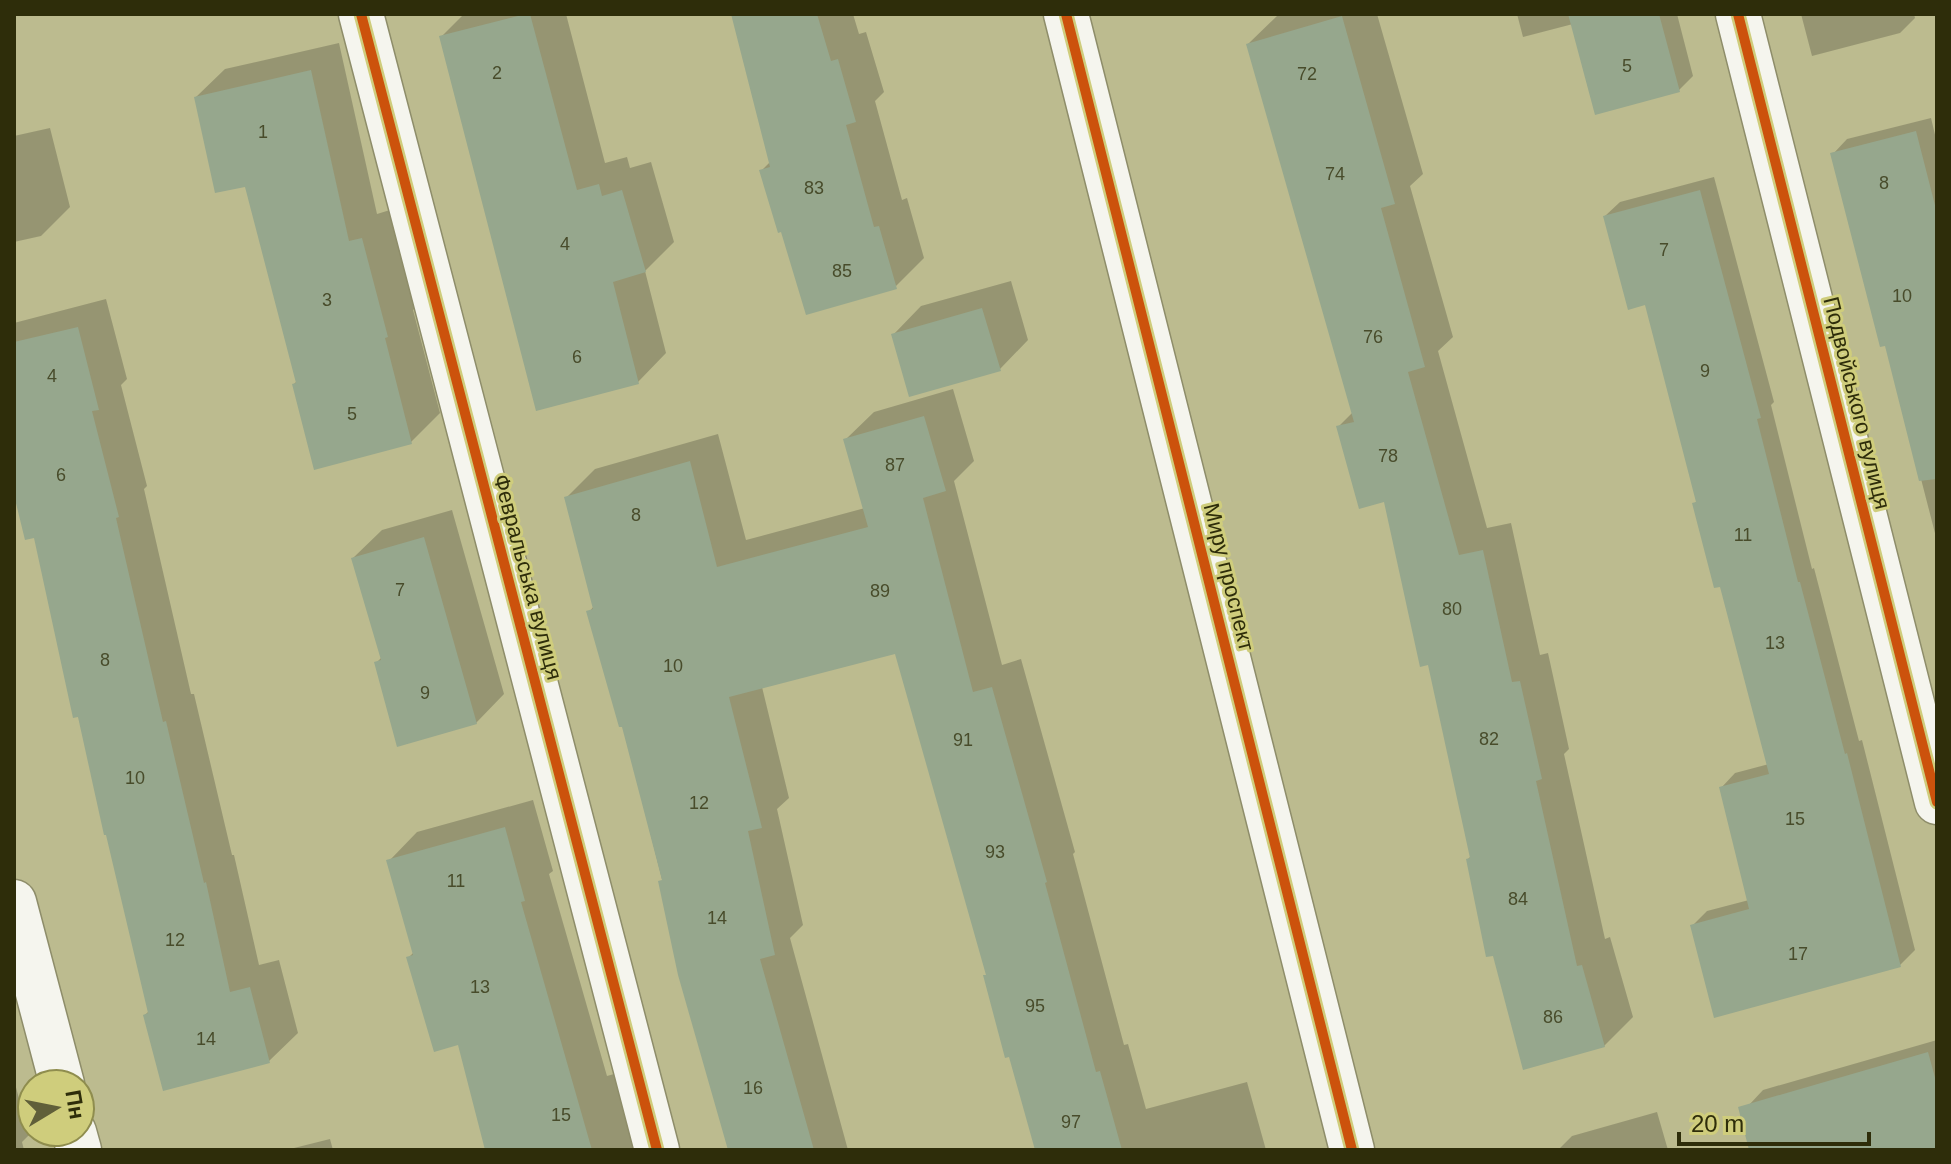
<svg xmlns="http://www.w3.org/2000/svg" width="1951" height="1164" viewBox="0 0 1951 1164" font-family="Arial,sans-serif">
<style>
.shadow{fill:#0003}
.building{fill:#96a78d}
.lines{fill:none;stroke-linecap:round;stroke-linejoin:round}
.minor-casing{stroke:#8e8d6a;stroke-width:47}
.minor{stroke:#f5f5ee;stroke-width:44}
.cycleway-casing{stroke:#cfcd7c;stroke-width:15}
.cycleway{stroke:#cc520c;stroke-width:10}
.labels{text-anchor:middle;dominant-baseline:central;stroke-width:6;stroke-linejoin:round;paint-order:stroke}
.number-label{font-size:18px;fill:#484c2b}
.street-label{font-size:22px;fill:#2e2d0a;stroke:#cfcd7c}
</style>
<rect width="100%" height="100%" fill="#bcbb8f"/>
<path class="shadow" d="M464 14H566L605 163 627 157 630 168 651 162 674 242 645 271 666 353 638 382 441 37Z
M732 14H853L859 34 866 32 884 92 875 101 902 200 907 198 924 258 895 287 761 171 771 161Z
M1283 14H1377L1423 174 1410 186 1453 337 1438 351 1487 528 1511 523 1540 655 1548 653 1569 749 1564 754 1605 939 1610 937 1633 1017 1604 1046 1468 859 1472 855 1430 663 1385 499 1338 427 1353 412 1248 44 1277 16Z
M1517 14H1677L1693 76 1678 91 1573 24 1523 37Z
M1801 14H1914L1915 18 1900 33 1812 56Z
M339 43 377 214 390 210 416 307 413 310 440 413 411 442 294 384 298 380 246 184 196 97 225 69Z
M1931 118 1937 143V541L1886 343 1833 154 1847 139Z
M50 128 70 207 41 236 14 242V136Z
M1714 177 1774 402 1771 405 1812 569 1814 568 1859 741 1862 740 1915 950 1900 965 1693 925 1707 911 1749 900 1721 788 1735 773 1769 764 1722 584 1694 504 1698 500 1646 303 1605 216 1620 202Z
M1011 281 1028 340 1000 369 893 335 921 306Z
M106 299 127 379 121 385 147 486 144 489 191 694H194L232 855H234L259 965 279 960 298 1033 269 1061 145 1015 149 1011 35 535 14 486V323Z
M953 389 974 461 954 481 1002 665 1021 659 1075 852 1073 854 1124 1045 1128 1044 1146 1109 1247 1082 1266 1150H1037L897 652 762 687 789 798 777 809 803 925 790 938 848 1150H730L623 724 589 612 594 606 566 498 595 469 718 434 746 540 865 508 845 440 874 412Z
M452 510 504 694 476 723 376 663 382 657 353 558 382 530Z
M533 800 553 871 549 874 607 1076 614 1074 634 1147 631 1150H487L459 1043 409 957 414 952 389 861 417 832Z
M1937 1040V1150H1760L1749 1105 1763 1090Z
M14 1080 29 1135 22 1142 24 1150H14Z
M1657 1112 1668 1150H1558L1572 1136Z
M330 1139 333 1150H286Z"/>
<path class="building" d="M526 14H530L577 190 599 184 602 196 622 190 646 272 613 282 639 384 536 411 439 36Z
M731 14H817L831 61 838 59 856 122 846 125 874 227 879 226 897 289 806 315 781 232 778 233 759 170 770 167Z
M1568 14H1659L1680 92 1595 115Z
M1342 16 1395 204 1381 208 1425 367 1408 372 1459 555 1483 550 1512 682 1520 681 1542 779 1536 781 1577 966 1582 965 1605 1047 1523 1070 1493 956 1486 957 1466 859 1470 858 1428 665 1420 667 1384 502 1359 509 1336 426 1354 422 1246 44Z
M311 70 349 241 362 238 388 337 385 338 412 444 314 470 292 384 296 383 245 187 215 193 194 97Z
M1916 131 1937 213V479L1919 481 1885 346 1880 347 1830 153Z
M1700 190 1761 418 1757 419 1798 582H1800L1845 754 1847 753 1901 967 1714 1018 1690 925 1749 909 1719 787 1769 774 1720 587 1714 588 1692 503 1696 502 1645 305 1628 310 1603 216Z
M982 308 1001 371 909 397 891 334Z
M78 327 99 410 92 411 119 517 116 518 163 722 166 721 204 883 206 882 230 992 250 987 270 1063 163 1091 143 1015 148 1013 106 835H104L78 717 73 718 34 538 25 540 14 495V342Z
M924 416 946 491 923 498 973 692 992 687 1047 882 1045 883 1096 1072 1100 1071 1122 1150H1035L1009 1057 1005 1058 983 975H986L895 654 729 697 762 828 748 831 775 955 760 959 814 1150H728L678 975 658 881 662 880 622 727H619L586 611 593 609 564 497 690 461 717 567 868 527 843 439Z
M424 537 477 724 397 747 374 662 381 660 351 558Z
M505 827 525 901 521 902 592 1150H485L458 1045 434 1052 406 957 413 955 386 860Z
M1928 1052 1937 1085V1150H1749L1738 1107Z"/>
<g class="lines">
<defs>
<path id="minor" d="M361 14 657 1150
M1066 14 1352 1150
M1738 14 1937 802
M14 902 62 1084
M74 1132 79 1150"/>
</defs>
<use href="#minor" class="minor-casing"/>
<use href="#minor" class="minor"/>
<defs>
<path id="cycleway" d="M361 14 657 1150
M1066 14 1352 1150
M1738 14 1937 802"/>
</defs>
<use href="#cycleway" class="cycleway-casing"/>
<use href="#cycleway" class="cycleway"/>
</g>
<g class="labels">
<g class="number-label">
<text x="1627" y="66">5</text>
<text x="497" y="73">2</text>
<text x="1307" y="74">72</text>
<text x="263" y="132">1</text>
<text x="1335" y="174">74</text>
<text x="1884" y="183">8</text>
<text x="814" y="188">83</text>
<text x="565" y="244">4</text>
<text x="1664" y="250">7</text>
<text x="842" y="271">85</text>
<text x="1902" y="296">10</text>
<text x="327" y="300">3</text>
<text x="1373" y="337">76</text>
<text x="577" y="357">6</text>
<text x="1705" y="371">9</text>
<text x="52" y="376">4</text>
<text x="352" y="414">5</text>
<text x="1388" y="456">78</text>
<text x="895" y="465">87</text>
<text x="61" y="475">6</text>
<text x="636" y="515">8</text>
<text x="1743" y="535">11</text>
<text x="400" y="590">7</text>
<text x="880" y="591">89</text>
<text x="1452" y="609">80</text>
<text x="1775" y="643">13</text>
<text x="105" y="660">8</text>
<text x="673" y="666">10</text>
<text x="425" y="693">9</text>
<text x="1489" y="739">82</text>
<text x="963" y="740">91</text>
<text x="135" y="778">10</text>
<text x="699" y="803">12</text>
<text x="1795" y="819">15</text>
<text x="995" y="852">93</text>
<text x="456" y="881">11</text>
<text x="1518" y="899">84</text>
<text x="717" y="918">14</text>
<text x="175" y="940">12</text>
<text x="1798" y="954">17</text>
<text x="480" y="987">13</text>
<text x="1035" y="1006">95</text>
<text x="1553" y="1017">86</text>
<text x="206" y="1039">14</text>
<text x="753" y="1088">16</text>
<text x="561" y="1115">15</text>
<text x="1071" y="1122">97</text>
</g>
<g class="street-label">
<text transform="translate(1857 403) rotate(76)">Подвойського вулиця</text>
<text transform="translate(528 577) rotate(75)">Февральська вулиця</text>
<text transform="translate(1229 577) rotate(76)">Миру проспект</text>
</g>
</g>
<rect width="1951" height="1164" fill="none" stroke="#2e2d0a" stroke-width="32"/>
<g transform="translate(56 1108) rotate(80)"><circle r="38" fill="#cfcd7c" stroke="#8f8d4e" stroke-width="2"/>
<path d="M0-6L14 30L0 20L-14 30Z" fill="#605f39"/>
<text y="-12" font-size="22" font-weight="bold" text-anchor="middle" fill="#2e2d0a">Пн</text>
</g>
<path d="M1679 1132v12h190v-12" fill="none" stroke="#2e2d0a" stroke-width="4"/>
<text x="1691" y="1132" font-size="24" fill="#2e2d0a" stroke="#cfcd7c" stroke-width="6" paint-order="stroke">20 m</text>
</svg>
